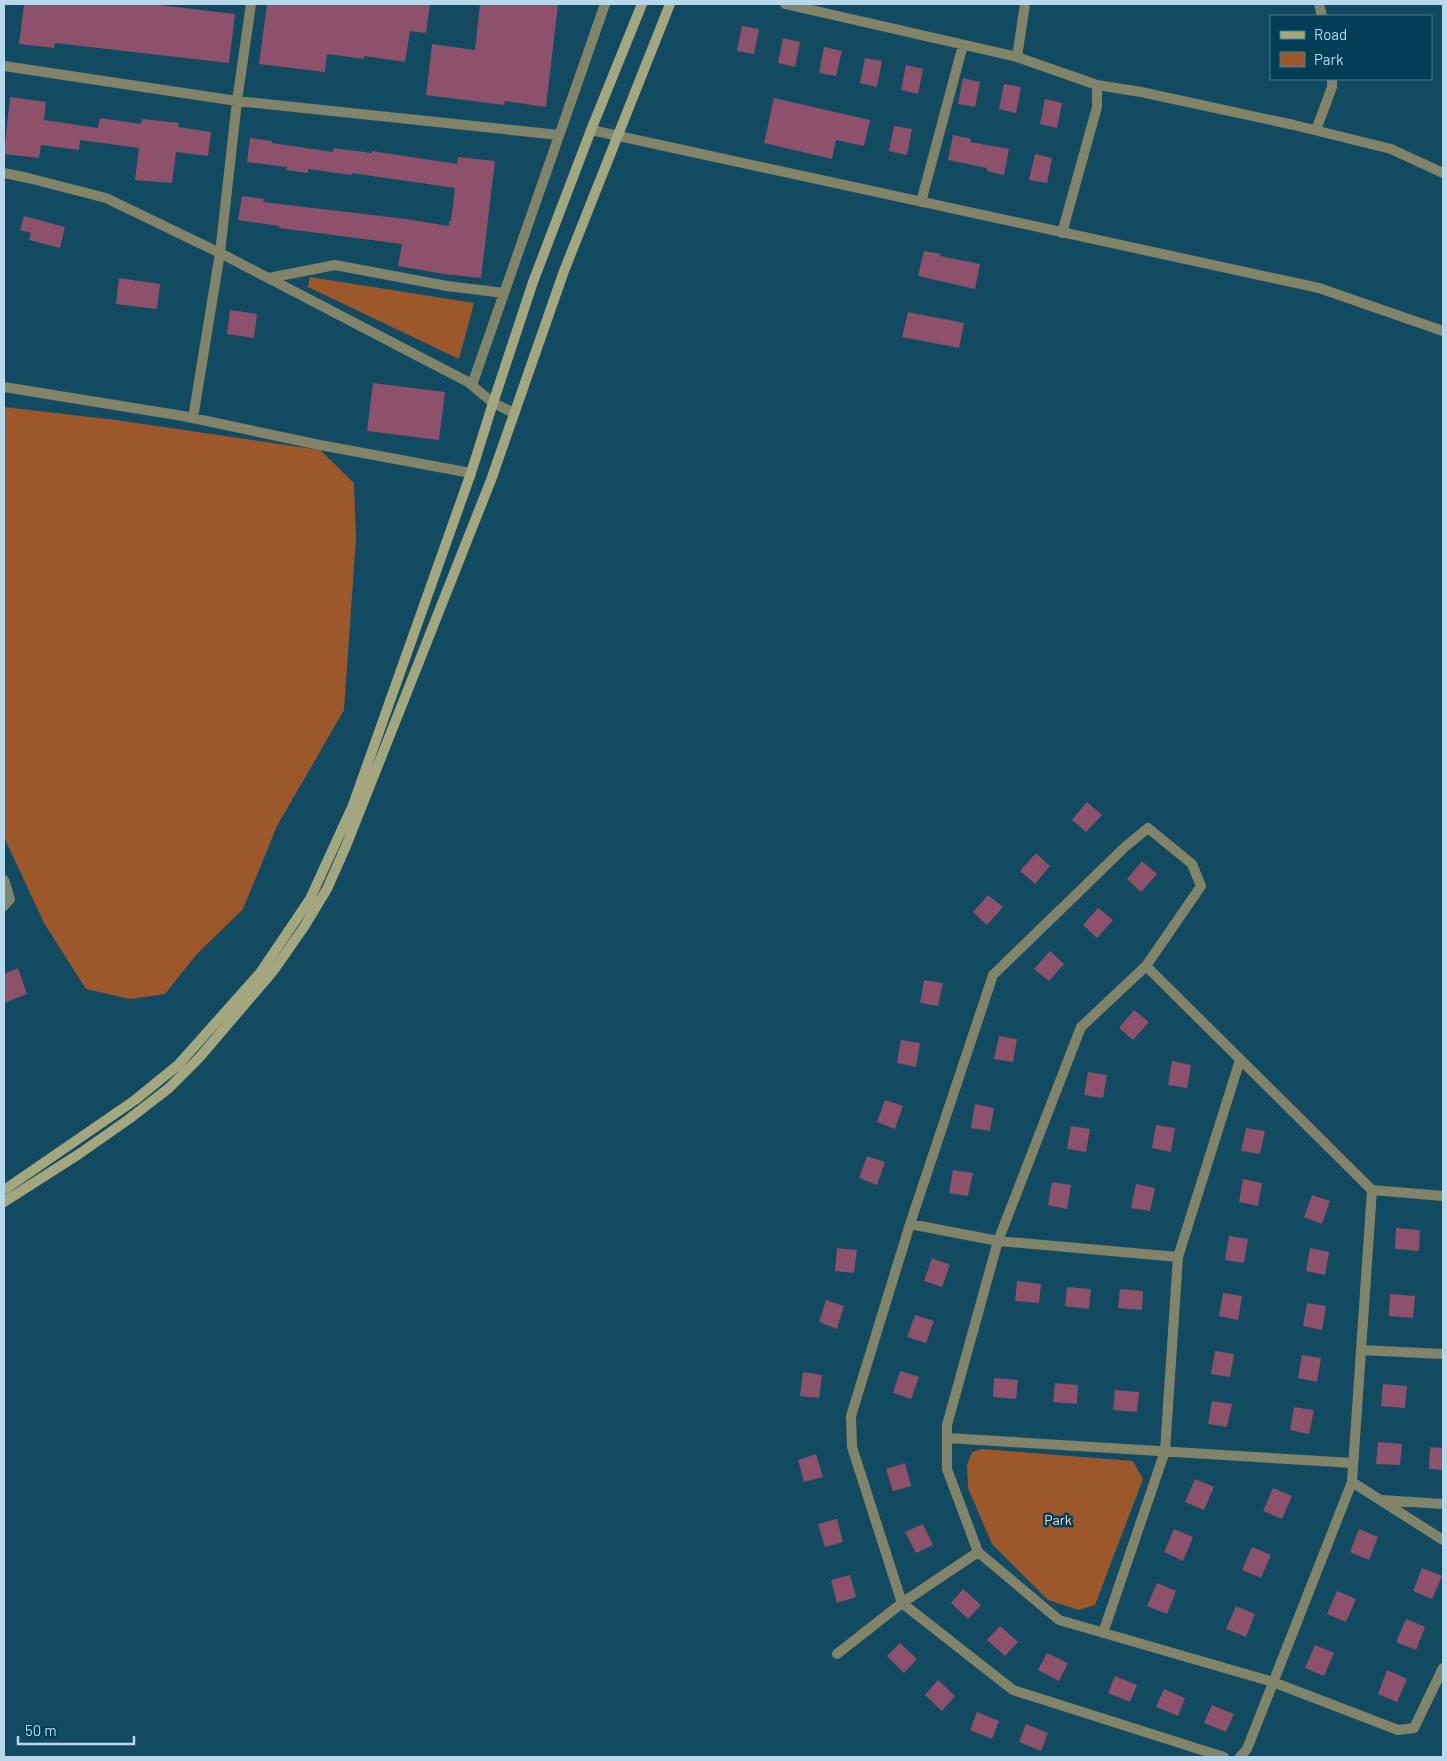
<svg xmlns="http://www.w3.org/2000/svg" width="1447" height="1761" viewBox="0 0 1447 1761" font-family="Barlow,sans-serif">
<style>
.green{fill:#9c582b}
.building{fill:#8d516c}
.lines{fill:none;stroke-linecap:round;stroke-linejoin:round}
.minor{stroke:#828469;stroke-width:10}
.tertiary{stroke:#828469;stroke-width:10}
.secondary{stroke:#a4a77d;stroke-width:10}
.labels{text-anchor:middle;dominant-baseline:central;stroke-width:5;stroke-linejoin:round;paint-order:stroke}
.park-label{font-size:14px;fill:#f6dac9;stroke:#023f57}
</style>
<rect width="100%" height="100%" fill="#124a62"/>
<path class="green" d="M310 277 474 303 459 359 308 287Z
M4 407 116 420 320 450 354 483 356 538 344 710 277 826 243 909 196 955 165 994 130 999 86 989 44 923 4 837Z
M982 1449 1133 1461 1143 1479 1095 1605 1079 1610 1048 1600 992 1544 968 1488 967 1465 972 1452Z"/>
<path class="building" d="M24 4H151L235 14 229 63 55 43 54 48 19 44Z
M267 4H430L426 33 410 31 405 62 364 56V59L327 54 325 72 259 64Z
M480 4H558L546 107 505 101 504 105 426 95 432 44 475 50Z
M742 26 759 29 754 54 737 51Z
M783 38 800 42 795 67 778 63Z
M824 47 842 51 836 76 819 73Z
M865 58 882 61 877 87 860 83Z
M906 65 923 69 918 94 901 90Z
M963 78 980 82 975 107 958 104Z
M1004 84 1021 87 1016 113 999 109Z
M10 97 46 102 44 120 98 128 100 118 141 124 142 119 179 123 178 127 211 132 208 156 176 152 172 183 135 180 139 148 80 140 79 150 41 145 39 158 4 154Z
M774 98 870 120 864 146 836 140 832 159 764 143Z
M1045 99 1062 103 1057 128 1040 124Z
M894 126 912 129 907 155 889 151Z
M953 135 971 139 970 142 1009 149 1004 175 987 171V168L948 160Z
M250 138 272 141V143L333 152V148L372 153V151L457 164 458 157 495 161 481 278 444 274 398 266 402 244 279 228V226L238 220 242 196 264 199 263 202 406 219 449 226V221H451L455 188 352 173V175L308 169V173L286 170 287 167 247 162Z
M1035 154 1052 158 1047 183 1029 180Z
M24 216 65 227 60 248 29 240 31 233 20 230Z
M924 251 941 254 940 256 980 264 975 289 918 276Z
M119 278 160 284 157 309 116 304Z
M230 310 257 314 254 338 227 334Z
M908 312 964 323 959 348 902 337Z
M373 383 445 392 439 440 367 431Z
M1087 802 1102 815 1086 832 1072 820Z
M1036 853 1050 866 1035 884 1020 871Z
M1142 861 1157 874 1141 892 1127 879Z
M988 895 1003 907 987 925 973 912Z
M1098 908 1113 920 1097 938 1083 925Z
M1050 951 1064 964 1049 981 1034 969Z
M18 968 27 994 4 1003V974Z
M924 980 943 983 938 1006 920 1003Z
M1134 1010 1149 1022 1133 1040 1119 1028Z
M999 1036 1017 1039 1013 1062 994 1059Z
M901 1040 920 1043 916 1067 897 1063Z
M1172 1061 1191 1065 1187 1088 1168 1085Z
M1088 1072 1107 1075 1103 1098 1084 1095Z
M885 1100 903 1106 895 1129 877 1122Z
M975 1104 994 1108 990 1131 971 1128Z
M1156 1125 1175 1128 1171 1152 1152 1148Z
M1071 1126 1090 1129 1086 1152 1067 1149Z
M1246 1128 1265 1131 1260 1154 1241 1151Z
M867 1156 885 1162 877 1185 859 1178Z
M953 1170 973 1173 968 1196 949 1193Z
M1243 1179 1262 1183 1258 1206 1239 1202Z
M1052 1182 1071 1185 1067 1209 1048 1205Z
M1136 1184 1155 1188 1150 1211 1131 1208Z
M1312 1195 1330 1201 1322 1224 1304 1217Z
M1396 1228 1420 1230 1419 1251 1395 1249Z
M1229 1236 1248 1239 1244 1263 1225 1260Z
M837 1248 857 1250 854 1273 835 1271Z
M1310 1248 1329 1252 1325 1275 1306 1271Z
M932 1258 950 1265 942 1287 924 1281Z
M1017 1281 1041 1284 1039 1303 1015 1301Z
M1067 1287 1091 1289 1089 1309 1065 1306Z
M1120 1289 1143 1291 1142 1310 1118 1308Z
M1223 1293 1242 1296 1238 1320 1219 1316Z
M1390 1294 1415 1296 1413 1318 1389 1316Z
M826 1300 844 1306 837 1329 819 1322Z
M1307 1303 1326 1306 1322 1330 1303 1326Z
M915 1315 934 1321 926 1343 907 1337Z
M1215 1351 1234 1354 1230 1377 1211 1374Z
M1302 1355 1321 1358 1317 1382 1298 1378Z
M900 1371 919 1377 911 1399 893 1393Z
M803 1372 822 1375 819 1398 800 1396Z
M994 1378 1018 1380 1016 1399 993 1397Z
M1055 1383 1078 1385 1077 1404 1053 1402Z
M1383 1384 1407 1386 1405 1408 1381 1406Z
M1115 1390 1139 1392 1137 1412 1113 1410Z
M1212 1401 1232 1404 1227 1427 1208 1424Z
M1294 1407 1314 1410 1309 1434 1290 1430Z
M1378 1442 1402 1444 1400 1465 1376 1464Z
M1430 1447 1443 1448V1470L1429 1469Z
M816 1454 823 1477 804 1482 798 1460Z
M905 1463 911 1486 893 1491 886 1469Z
M1195 1479 1214 1487 1204 1510 1185 1502Z
M1273 1488 1292 1496 1282 1519 1263 1511Z
M837 1519 843 1542 825 1547 818 1524Z
M923 1524 933 1545 916 1553 905 1532Z
M1174 1529 1193 1537 1183 1561 1164 1552Z
M1359 1529 1378 1537 1369 1560 1350 1552Z
M1252 1547 1271 1555 1261 1578 1242 1570Z
M1422 1568 1442 1576 1432 1599 1413 1591Z
M850 1575 856 1597 837 1603 831 1580Z
M1157 1583 1176 1591 1167 1614 1147 1606Z
M963 1589 981 1605 968 1619 951 1603Z
M1337 1591 1356 1599 1346 1622 1327 1614Z
M1236 1606 1255 1614 1246 1637 1226 1629Z
M1406 1619 1425 1627 1416 1650 1396 1642Z
M1000 1626 1018 1642 1005 1656 987 1640Z
M900 1643 917 1659 904 1673 887 1656Z
M1315 1645 1334 1653 1324 1676 1305 1668Z
M1047 1653 1068 1663 1059 1681 1038 1670Z
M1387 1670 1407 1679 1397 1702 1378 1694Z
M1115 1676 1137 1685 1130 1702 1108 1693Z
M938 1680 955 1696 942 1711 925 1695Z
M1164 1689 1185 1698 1178 1716 1156 1707Z
M1212 1705 1234 1714 1226 1732 1204 1723Z
M977 1712 999 1721 992 1739 970 1730Z
M1026 1724 1048 1733 1041 1751 1019 1742Z"/>
<g class="lines">
<path class="minor" d="M785 4 1017 57 1097 85 1141 92 1294 125 1391 149 1443 173
M1319 4 1322 16
M4 66 237 101 559 135
M1316 130 1332 87V79
M4 173 28 178 106 198 220 253 468 382 493 403 514 413
M921 202 963 45
M1062 233 1097 107V85
M269 278 335 265 447 286 504 293
M472 385 605 4
M4 387 183 416 320 445 471 473
M193 418 220 253 237 101 251 4
M4 880 10 899 4 906
M1146 966 1372 1190 1443 1196
M910 1224 998 1241 1178 1257
M1361 1350 1443 1354
M947 1438 1353 1463
M1352 1482 1443 1540
M1382 1500 1443 1504
M1103 1633 1165 1451 1178 1257 1240 1060
M837 1654 902 1603 978 1552
M1224 1757 1013 1690 902 1603 852 1447 851 1416 910 1224 993 975 1125 847 1148 828 1192 864 1201 886 1146 966 1081 1027 998 1241 947 1425V1469L978 1552 1059 1620 1273 1682 1398 1730 1414 1728 1443 1668
M1240 1757 1247 1749 1352 1482 1372 1190"/>
<path class="tertiary" d="M1017 57 1025 4
M591 130 1319 288 1443 331"/>
<path class="secondary" d="M4 1190 135 1100 178 1065 260 973 310 899 353 805 471 473 493 403 533 282 591 130 642 4
M4 1202 79 1154 129 1119 169 1088 199 1058 274 970 304 927 327 889 346 846 491 480 564 271 670 4"/>
</g>
<g class="labels">
<g class="park-label">
<text x="1058" y="1519">Park</text>
</g>
</g>
<rect width="1447" height="1761" fill="none" stroke="#b7d9eb" stroke-width="10"/>
<rect x="1270" y="15" width="162" height="65" fill="#023f57" stroke="#4a7d92"/>
<rect x="1280" y="31" width="25" height="8" fill="#a4a77d" stroke="#4a7d92"/>
<text x="1314" y="40" font-size="15" fill="#b7d9eb">Road</text>
<rect x="1280" y="52" width="25" height="15" fill="#9c582b" stroke="#4a7d92"/>
<text x="1314" y="65" font-size="15" fill="#b7d9eb">Park</text>
<path d="M18 1736v8h116v-8" fill="none" stroke="#b7d9eb" stroke-width="2.5"/>
<text x="25" y="1736" font-size="15" fill="#b7d9eb" stroke="#023f57" stroke-width="4" paint-order="stroke">50 m</text>
</svg>
